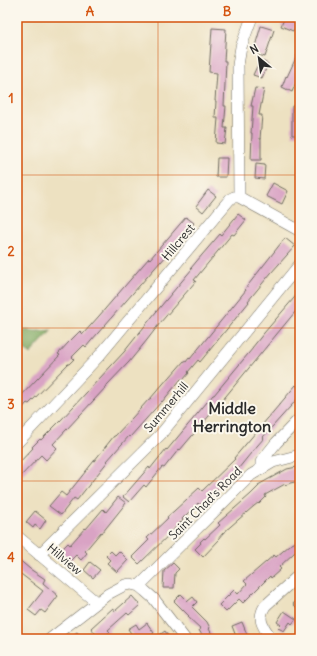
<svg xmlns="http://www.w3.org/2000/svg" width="317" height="656" viewBox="0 0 317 656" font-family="Delius,sans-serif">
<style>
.forest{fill:#80a960;stroke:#566a46}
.building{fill:#d9a3c4}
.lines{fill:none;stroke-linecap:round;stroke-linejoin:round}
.minor-casing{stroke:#6f6b60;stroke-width:12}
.minor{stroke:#fff;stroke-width:11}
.grid{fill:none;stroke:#d5540f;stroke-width:1;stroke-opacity:0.55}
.labels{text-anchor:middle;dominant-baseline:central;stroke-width:4;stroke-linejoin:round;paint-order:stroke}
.street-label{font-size:12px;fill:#2b2b2b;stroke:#fbf7ec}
.district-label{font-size:16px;font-weight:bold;fill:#2b2b2b;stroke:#fbf7ec}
.neatline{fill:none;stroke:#d5540f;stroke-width:1.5}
.grid-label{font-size:13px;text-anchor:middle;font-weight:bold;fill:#d5540f}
</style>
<rect width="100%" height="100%" fill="#fbf7ec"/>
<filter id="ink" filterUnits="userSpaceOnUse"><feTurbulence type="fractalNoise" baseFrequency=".025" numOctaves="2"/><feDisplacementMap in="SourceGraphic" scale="8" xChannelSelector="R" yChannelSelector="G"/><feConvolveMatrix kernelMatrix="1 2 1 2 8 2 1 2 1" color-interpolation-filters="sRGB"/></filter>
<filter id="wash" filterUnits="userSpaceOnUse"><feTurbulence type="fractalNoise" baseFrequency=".012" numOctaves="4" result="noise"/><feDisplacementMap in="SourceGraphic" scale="16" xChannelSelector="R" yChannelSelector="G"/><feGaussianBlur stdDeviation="0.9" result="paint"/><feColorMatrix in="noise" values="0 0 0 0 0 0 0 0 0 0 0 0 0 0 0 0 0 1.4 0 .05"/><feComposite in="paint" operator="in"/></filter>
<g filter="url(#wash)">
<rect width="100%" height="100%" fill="#ede1c1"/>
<path class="forest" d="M17 327C27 333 41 331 52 330L30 354 17 344Z"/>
<g id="blocks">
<path class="building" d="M285 17H300L293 31 281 26Z
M261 26 274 30 265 57 253 53Z
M212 28 226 29 224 61H226L224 106H226L224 128H227L225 144 216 143 218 118H215L216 101H215L217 73 209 72Z
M300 49V73L292 92 282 87 286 76 287 77Z
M260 60 268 64 262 78 253 75Z
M255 88 264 89 259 115H262L260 139H261V160H251L252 133H251L253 106H251Z
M300 105V135H292V106Z
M217 158H227L226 177H216Z
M256 164 265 165 264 179 255 178Z
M273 183 288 191 282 204 266 196Z
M208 190 216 196 203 212 196 206Z
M238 214 246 220 234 235 232 234 194 280 196 281 160 323 147 340 129 362 107 385V386L53 444 57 448 46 460 41 455 17 480V465L33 448 32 447 40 439 41 440 61 420 124 352 156 312 192 269 191 268 196 262 220 234 221 235Z
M186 217 194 223 161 262V261L91 341 86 347 84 345 72 357 74 359 69 364H68L29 404 27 403 17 414V400L60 355 58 354 68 343 80 331 83 334 99 316 149 258 150 259Z
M285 238 295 246 271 273 248 301 249 302 200 362 198 360 188 372 189 373 183 380 181 379 162 402V401L130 437 129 436 107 461H108L77 500 74 498 61 515 49 506 61 492 66 496 114 436H115L132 418 149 399H150L169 377H170L184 361 186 362 189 358 190 359 246 290 245 289Z
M300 291V306L276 335 226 396 180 450 179 449 164 468 162 467 146 487 144 485 129 502 123 497 149 467 150 469 166 449 167 450 213 395H214L253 348H252L264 333Z
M296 385 300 389V396L263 437 264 438 251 453 238 469 200 505 198 503 182 519 183 520 174 529V530L139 564 132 557 149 540 147 538 168 518 167 517 174 511 199 488 202 491 235 459 234 458Z
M297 467 300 481 290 483 286 485 285 484 265 495 266 497 259 504 258 503 254 506 223 533 218 539 219 540 203 557 195 549 201 543 200 542 204 538 205 539 220 525 218 523 251 494 259 486 258 485 287 469Z
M118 497 126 503 102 533 101 532 85 551 87 553 81 560 76 555 69 562 59 552 68 543 70 545 85 528 86 529 103 509 106 512Z
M35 511 46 520 40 529 35 525 33 528 26 522Z
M300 540V550L295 552 279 567 281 569 271 578 270 576 243 603 239 599 226 612 219 605 234 590 238 594 247 584 244 581 274 555 276 557 290 545Z
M111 551 115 555 119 551 128 560 117 572 107 563 110 560 106 556Z
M17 558 30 569 45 579 43 583 58 596 45 613 41 610 36 616 28 610 43 591 17 571Z
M90 562 100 570 93 578 84 570Z
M173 563 179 569 175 573 174 588H163L164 571Z
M181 594 188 601 193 597 197 602 192 607 207 622 210 628 209 629 215 639H204L199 630 201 629 188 617 189 616 174 601Z
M132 596 140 605 129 615 127 613 108 630 110 632 105 636 103 634 99 638 91 628 113 608 115 611Z
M300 596V611L293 604Z
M284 611 296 619 292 624 290 622 284 631 278 628 281 625 277 622Z
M242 622 246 632 248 639H237L232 626Z
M147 623 154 633 145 639H135L128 629 136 624 139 629Z
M165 631 170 639H154Z
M77 632 83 639H68Z"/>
</g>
</g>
<g filter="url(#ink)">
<use href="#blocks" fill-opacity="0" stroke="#6f6b60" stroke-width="1"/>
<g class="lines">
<defs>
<path id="minor" d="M239 197 300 231
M17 443 99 356 230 199 234 197H239L238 65 241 47 252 17
M262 468 261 465V462L264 458 276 443 300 418
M17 536 96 602
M39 555 161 434 300 264
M139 586 251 475 273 462 300 455
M50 639 108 594 125 585 131 584 139 586 145 591 154 599 185 639
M272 639C264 628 256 620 265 606L300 574"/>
</defs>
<use href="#minor" class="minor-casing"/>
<use href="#minor" class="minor"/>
</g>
</g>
<path class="grid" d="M158 17V639M17 175H300M17 328H300M17 481H300"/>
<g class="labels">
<g class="street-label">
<text transform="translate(178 242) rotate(-50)">Hillcrest</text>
<text transform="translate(166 407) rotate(-50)">Summerhill</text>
<text transform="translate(205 503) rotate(-45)">Saint Chad's Road</text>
<text transform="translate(65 559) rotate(40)">Hillview</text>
</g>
<g class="district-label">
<text x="232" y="408">Middle<tspan x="232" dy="18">Herrington</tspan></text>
</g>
</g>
<rect width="317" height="656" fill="none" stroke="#fbf7ec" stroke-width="44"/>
<g transform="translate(259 58) rotate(331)" stroke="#fbf7ec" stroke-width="3" paint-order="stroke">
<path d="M0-3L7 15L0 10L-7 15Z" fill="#2b2b2b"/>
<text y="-6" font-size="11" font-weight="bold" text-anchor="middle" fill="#2b2b2b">N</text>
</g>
<rect x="22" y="22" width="273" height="612" class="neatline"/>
<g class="grid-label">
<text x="90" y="16">A</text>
<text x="227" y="16">B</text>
<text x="11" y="103">1</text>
<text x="11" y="256">2</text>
<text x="11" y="409">3</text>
<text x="11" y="562">4</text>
</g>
</svg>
